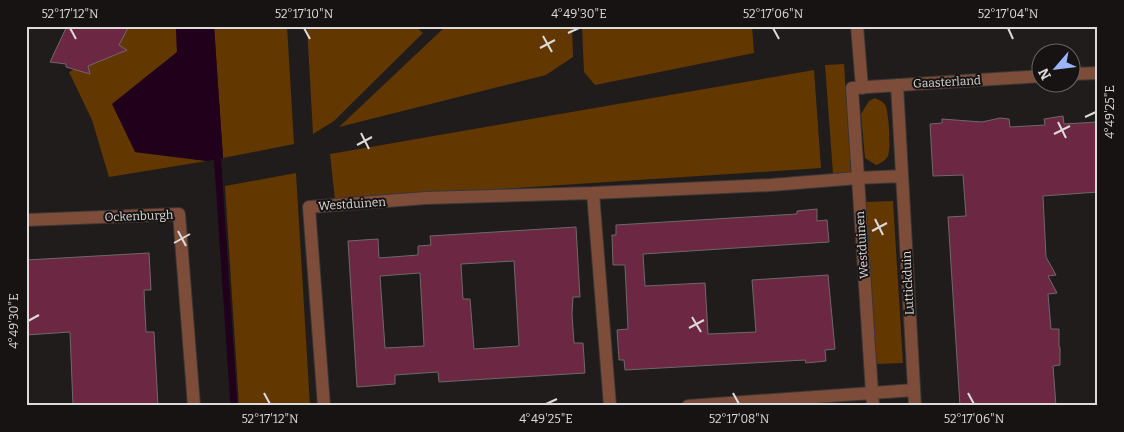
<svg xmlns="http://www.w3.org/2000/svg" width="1124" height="432" viewBox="0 0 1124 432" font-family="Bitter,serif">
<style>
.green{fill:#633700}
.water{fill:#20001a}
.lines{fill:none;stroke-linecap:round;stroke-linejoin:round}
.stream{stroke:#20001a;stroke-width:7}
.building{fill:#6c2743;stroke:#6e696b;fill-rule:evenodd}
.street-casing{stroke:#3a3736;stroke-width:14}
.street{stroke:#7e4d3a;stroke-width:12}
.ticks{fill:none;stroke:#dddada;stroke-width:2}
.labels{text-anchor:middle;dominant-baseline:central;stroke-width:4;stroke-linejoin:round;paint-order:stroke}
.street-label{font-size:12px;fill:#dddada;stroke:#161312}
.neatline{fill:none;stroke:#dddada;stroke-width:2}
.ticks-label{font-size:12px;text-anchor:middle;fill:#dddada}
</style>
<rect width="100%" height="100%" fill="#201c1b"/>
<path class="green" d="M119 26H176L177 52 135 152 207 161 109 177 92 120 69 72 116 47Z
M214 26H287L294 144 223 158Z
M307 26H415L423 33 334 121 313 134Z
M446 26H572L573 57 546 75 339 127Z
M582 26H752L754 53 595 85 584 72Z
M844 64 851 172 833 174 825 65Z
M814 70 821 168 335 200 330 154Z
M875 98C879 100 883 101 885 105 889 110 891 149 888 156 885 161 881 163 876 165L865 158 861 114 869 101Z
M296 173 310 406H239L225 186Z
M893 201 903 363 876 364 866 202Z"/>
<path class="water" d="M176 26H214L223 158 207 161 135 152 112 104 177 52Z"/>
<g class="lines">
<path class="stream" d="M217 152 234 406"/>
</g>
<path class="building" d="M67 26H129L119 45 127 50 88 66 90 74 66 67V64L50 62Z
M1063 116 1064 124 1098 122V192L1043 196 1046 257 1056 275 1048 276 1057 293 1048 294 1051 329H1059V347H1060V365L1053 366 1056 406H960L948 217 966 216 963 175 933 176 930 124 942 123V119L982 122 1000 118 1009 119 1010 127 1045 125 1044 119Z
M817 209V221L827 220 829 242 643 254 645 286 705 283 708 334 756 332 752 280 828 275 835 349 825 350 826 361 806 363 805 360 625 370 624 360H619L617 330 628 329 625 265H613L612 235H616V225L797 214V211Z
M576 227 580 297H573L572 314 574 343H583L585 373 439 382 438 372 395 375V384L357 387 348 241 378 239 379 258 418 255V246L431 245 430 236ZM514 261 519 346 474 349 470 299H463L461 264ZM420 273 424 346 385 348 380 276Z
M149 253 151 290H144L146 332H154L158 406H73L70 332 26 335V260Z"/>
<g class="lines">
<defs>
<path id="street" d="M857 26 862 88
M1072 74 1098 73
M897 85 915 406
M902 176 858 178 852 88 1042 76
M593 193 610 406
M26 220 179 214 194 406
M324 406 309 207 426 198 593 193 771 185 858 178 872 393 688 406
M873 406 872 393 914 390"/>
</defs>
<use href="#street" class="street-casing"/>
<use href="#street" class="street"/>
</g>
<path class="ticks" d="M70 28 76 39M304 28 310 39M773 28 779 39M1008 28 1013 39M568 33 579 28M543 36 552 52M540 48 555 40M1085 117 1096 112M1058 122 1066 138M361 133 369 149M1054 134 1070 126M357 145 372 137M875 219 883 235M178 231 186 246M872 231 887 223M174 243 190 234M692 317 701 332M28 321 39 315M689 328 704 320M264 393 270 404M733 393 739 404M968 393 974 404M546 404 557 399"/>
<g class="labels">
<g class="street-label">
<text transform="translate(947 82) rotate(-3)">Gaasterland</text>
<text transform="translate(352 204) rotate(-4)">Westduinen</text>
<text transform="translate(139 216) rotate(-2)">Ockenburgh</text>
<text transform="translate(862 245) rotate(-94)">Westduinen</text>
<text transform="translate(908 283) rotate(-93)">Luttickduin</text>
</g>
</g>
<rect width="1124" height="432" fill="none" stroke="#161312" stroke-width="55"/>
<g transform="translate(1056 68) rotate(242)"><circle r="24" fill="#161312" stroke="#666362"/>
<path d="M0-4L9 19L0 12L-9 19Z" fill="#9db4fd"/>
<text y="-8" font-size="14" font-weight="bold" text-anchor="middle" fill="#dddada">N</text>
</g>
<rect x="28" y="28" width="1068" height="376" class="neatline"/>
<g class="ticks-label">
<text x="70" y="18">52°17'12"N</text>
<text x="304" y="18">52°17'10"N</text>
<text x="579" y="18">4°49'30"E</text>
<text x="773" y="18">52°17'06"N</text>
<text x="1008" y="18">52°17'04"N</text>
<text transform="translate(1110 112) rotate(-90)" y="4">4°49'25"E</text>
<text transform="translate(14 321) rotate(-90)" y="4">4°49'30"E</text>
<text x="270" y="423">52°17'12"N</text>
<text x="546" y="423">4°49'25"E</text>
<text x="739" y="423">52°17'08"N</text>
<text x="974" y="423">52°17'06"N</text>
</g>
</svg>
